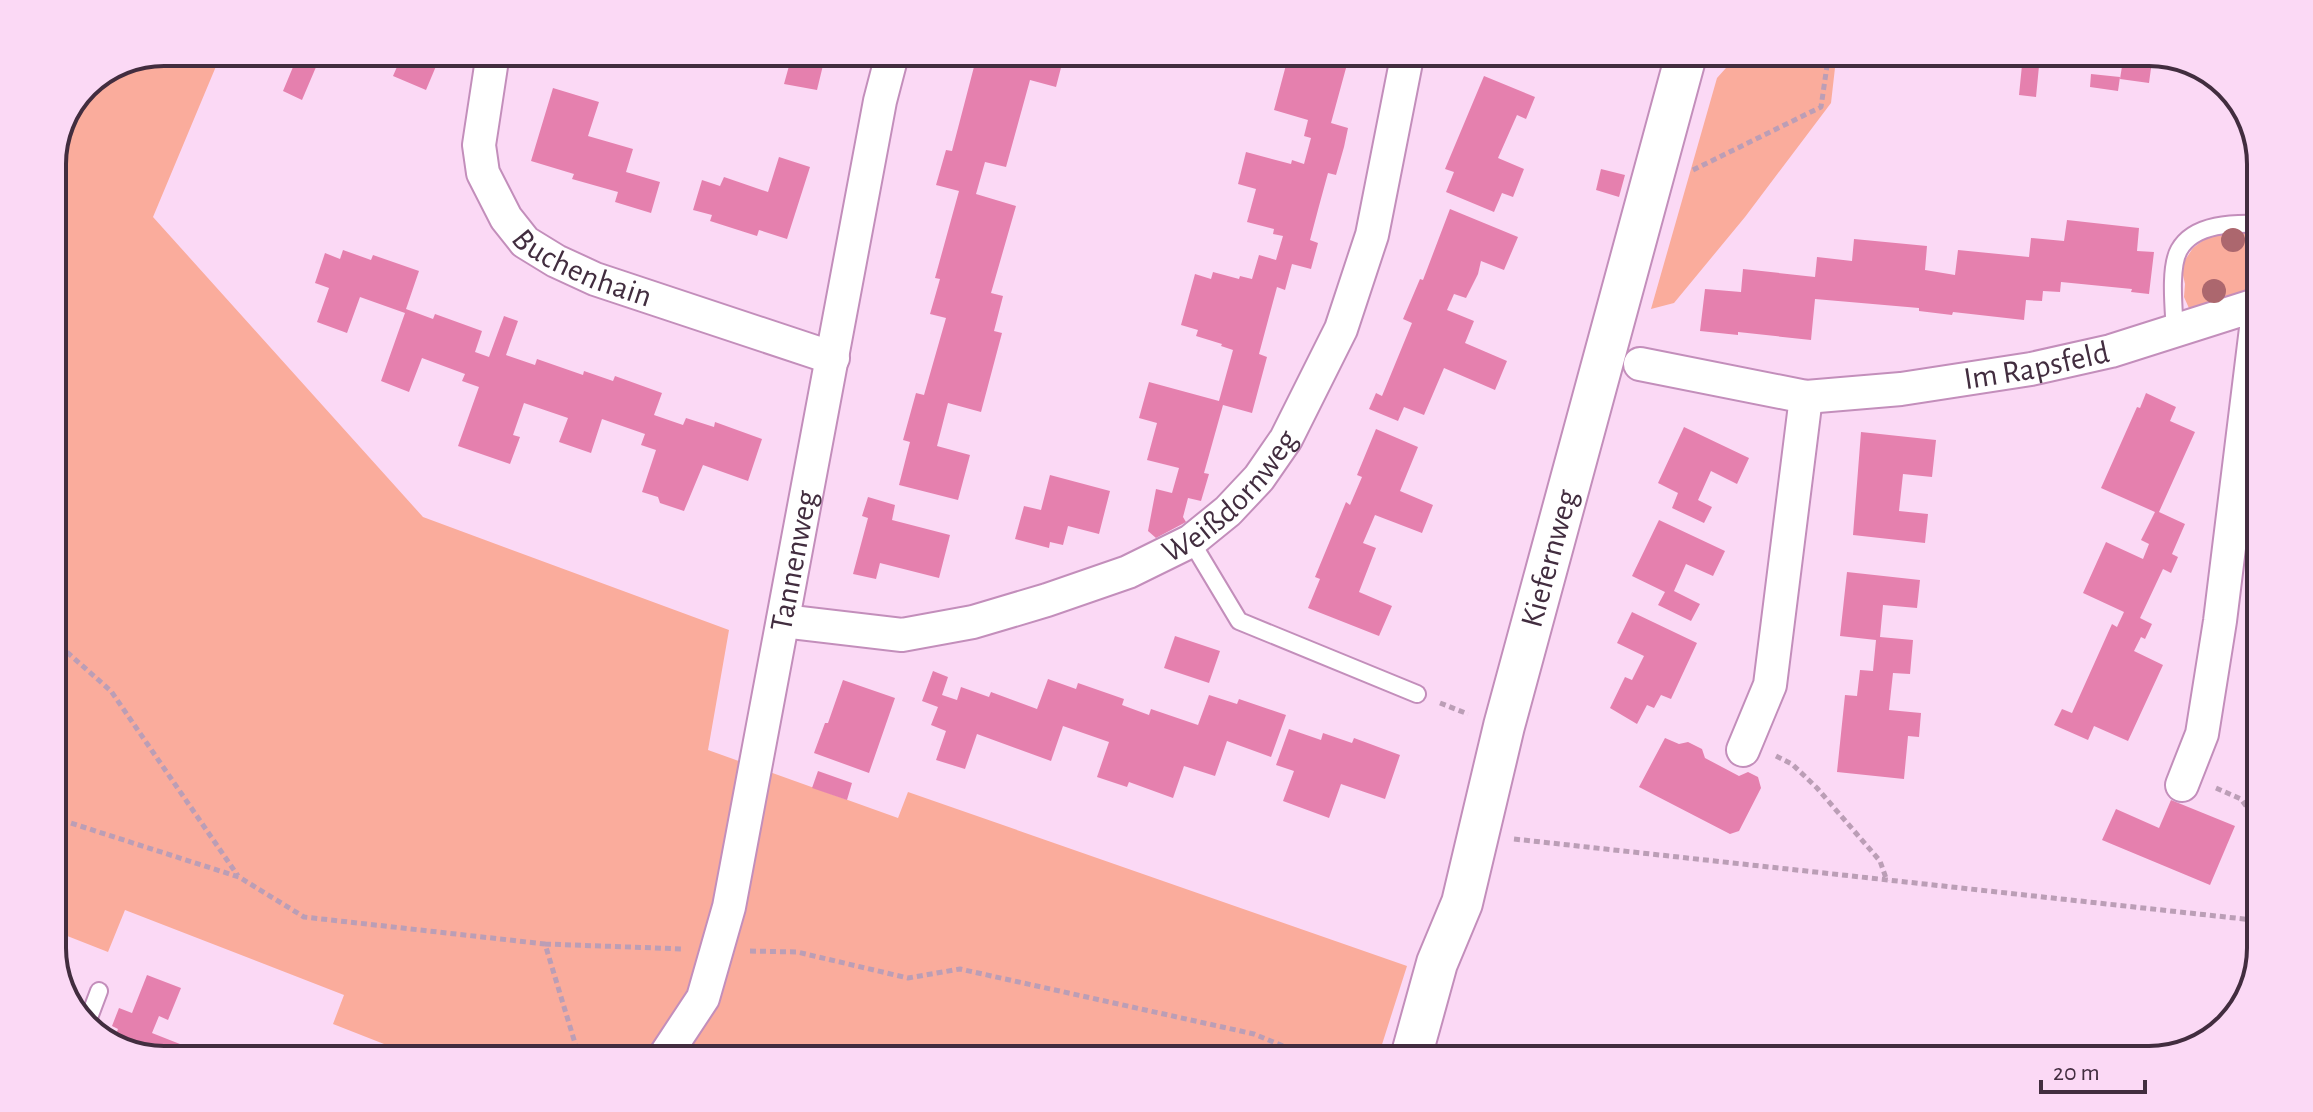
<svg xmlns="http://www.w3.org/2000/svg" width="2313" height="1112" viewBox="0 0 2313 1112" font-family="'Alegreya Sans',sans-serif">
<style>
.green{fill:#faac9c}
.building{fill:#e580ae}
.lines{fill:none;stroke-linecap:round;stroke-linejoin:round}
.service-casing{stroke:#c38ebb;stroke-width:20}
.minor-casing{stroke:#c38ebb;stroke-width:36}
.tertiary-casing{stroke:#c38ebb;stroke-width:44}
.path{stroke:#bb9eb6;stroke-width:5;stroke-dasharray:6 4;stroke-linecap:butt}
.service{stroke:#fff;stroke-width:16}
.minor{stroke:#fff;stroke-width:32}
.tertiary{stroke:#fff;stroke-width:40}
.tree{fill:#ac676e}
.labels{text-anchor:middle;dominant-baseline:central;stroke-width:6;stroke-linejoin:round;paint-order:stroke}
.street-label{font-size:32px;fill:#422d3f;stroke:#fbd9f5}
.rim{fill:none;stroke:#422d3f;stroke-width:4}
</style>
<rect width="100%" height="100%" fill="#fbd9f5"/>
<path class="green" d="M164 52H222L153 217 423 517 729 630 708 750 898 818 908 792 1407 966 1378 1057 407 1053 333 1024 344 995 125 910 108 952 52 930V157L85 84Z
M1734 59H1836L1831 103 1745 217 1674 303 1651 309 1717 78Z
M2233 231 2260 232 2259 289 2192 315 2184 297 2185 284 2181 266 2193 248 2210 235Z"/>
<path class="building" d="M283 53H322L302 100 283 91 293 67 279 61Z
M403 53H424L439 59 426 90 393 76Z
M792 55 825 57 817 90 784 84Z
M995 56H1064L1056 87 1030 80 1006 167 985 162 976 194 1016 206 991 293 1003 296 994 331 1002 333 981 412 948 403 937 446 970 455 958 500 899 485 910 442 903 440 916 393 924 395 946 318 930 314 940 279 935 278 959 191 936 185 946 150 952 151 975 63 992 67Z
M1280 57H1349L1331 123 1348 128 1344 147 1336 175 1328 173 1319 206 1310 240 1318 243 1311 269 1292 264 1285 290 1277 287 1259 354 1267 357 1252 413 1223 405 1204 473 1209 474 1201 501 1188 498 1183 517 1186 522 1156 538 1148 531 1156 489 1172 493 1179 468 1147 460 1157 423 1139 418 1149 382 1219 401 1233 350 1221 346 1222 344 1196 336 1198 330 1181 325 1195 274 1211 279 1213 272 1239 279 1240 276 1252 279 1259 255 1276 260 1283 236 1273 234 1274 229 1247 222 1256 189 1238 184 1246 152 1291 164 1292 160 1304 164 1311 138 1304 136 1308 120 1274 110 1286 65 1279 63Z
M2123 60 2152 61 2149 83 2120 79Z
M2022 65 2039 66 2036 97 2019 95Z
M2091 74 2120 77 2118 91 2090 87Z
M1484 76 1535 97 1526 119 1517 115 1498 158 1524 169 1513 197 1502 193 1494 212 1446 192 1454 172 1445 169Z
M553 88 599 102 588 136 633 149 626 172 660 182 651 213 615 202 618 192 572 179 574 174 531 161Z
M779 157 810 167 787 239 759 230 757 236 710 221 712 215 693 210 702 180 720 186 724 177 768 192Z
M1601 169 1625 175 1619 197 1596 190Z
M1450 209 1518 237 1504 270 1481 261 1478 274 1466 298 1454 294 1447 310 1474 321 1465 343 1507 361 1495 390 1444 368 1424 415 1404 407 1398 421 1369 409 1376 393 1382 396 1412 323 1403 319 1420 279 1423 280Z
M2067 220 2139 228 2137 251 2154 252 2149 294 2131 292 2132 289 2061 282 2060 292 2043 291 2042 301 2026 300 2024 320 1953 312 1952 315 1919 311V308L1815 299 1811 340 1738 332V335L1700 331 1705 289 1741 292 1743 269 1815 277 1817 257 1852 261 1854 239 1927 246 1925 270 1955 275 1958 250 2029 257 2031 238 2064 241Z
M343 250 371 260 373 255 419 271 406 309 433 319 435 314 482 331 475 352 489 357 504 316 518 321 506 355 535 365 537 359 583 375 584 371 613 381 615 376 662 393 654 415 683 425 686 418 714 427 715 422 762 439 748 481 703 465 684 511 660 503 658 497 642 492 656 450 641 445 645 434 602 419 591 453 559 442 568 418 524 403 513 435 520 437 510 464 458 446 479 387 462 381 465 374 422 358 409 392 381 381 405 313 360 297 347 333 317 322 329 288 315 283 325 253 340 259Z
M2146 393 2176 407 2170 421 2195 432 2159 512 2185 524 2172 554 2178 557 2171 573 2163 569 2140 618 2152 624 2145 639 2141 637 2134 651 2163 665 2128 741 2094 726 2088 740 2054 725 2062 709 2072 713 2112 624 2117 627 2124 612 2083 593 2106 542 2143 559 2149 544 2141 540 2155 512 2101 488 2137 407 2140 408Z
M1684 427 1749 458 1737 484 1711 471 1698 500 1712 507 1704 523 1672 508 1678 493 1658 483Z
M1376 429 1418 447 1400 491 1433 505 1422 533 1375 515 1363 543 1376 548 1359 592 1392 606 1379 636 1308 608 1320 579 1315 577 1346 502 1350 505 1362 477 1357 475Z
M1861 432 1936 440 1932 477 1903 474 1899 511 1928 514 1925 543 1853 535Z
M1050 475 1110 491 1099 534 1068 526 1063 545 1050 542 1049 548 1015 539 1024 506 1041 510Z
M868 497 895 505 892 520 950 535 939 578 880 563 876 579 853 574 868 518 862 516Z
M1659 520 1725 551 1713 576 1686 564 1674 591 1700 604 1691 621 1658 605 1665 592 1632 576Z
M1847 572 1920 580 1917 608 1883 605 1880 637 1913 640 1910 674 1893 673 1889 710 1921 713 1919 737 1908 736 1904 779 1837 772 1845 695 1857 696 1860 670 1873 671 1876 640 1840 636Z
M1632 612 1697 643 1671 699 1661 695 1654 708 1647 705 1637 724 1610 708 1625 677 1632 680 1644 656 1617 643Z
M1175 636 1220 651 1209 683 1164 668Z
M933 671 948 677 942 695 957 700 961 687 989 697 991 692 1037 709 1048 679 1076 689 1078 683 1124 699 1122 705 1149 715 1151 709 1198 725 1209 695 1237 704 1239 699 1286 715 1271 757 1227 741 1215 776 1184 766 1173 798 1129 782 1127 787 1097 777 1109 742 1063 726 1051 761 977 734 965 769 936 760 946 731 931 725 938 707 922 701Z
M843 680 895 698 869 773 814 753 825 723H828Z
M1289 729 1321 740 1323 733 1352 743 1354 738 1400 755 1385 799 1341 784 1329 818 1283 801 1294 771 1276 765Z
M1665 738 1679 744 1688 742 1702 749 1705 758 1739 776 1748 772 1758 777 1761 788 1739 831 1730 834 1639 787Z
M818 771 852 783 847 800 812 788Z
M2171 800 2235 826 2210 885 2102 840 2116 809 2159 828Z
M52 944 68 951 59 975 52 956Z
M147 975 181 988 168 1020 159 1016 152 1033 185 1046 183 1052 125 1051 112 1044 118 1029 112 1026 119 1008 132 1013Z"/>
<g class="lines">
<defs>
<path id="service" d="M2175 332C2174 311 2169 268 2179 250 2194 223 2235 223 2260 224
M1191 541 1239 621 1417 694
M87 1023 99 991"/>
<g id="minor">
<path id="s1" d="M493 53 479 145 483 173 506 218 525 242 556 261 595 279 833 358"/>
<path id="s2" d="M1640 364 1806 397 1901 389 2031 369 2111 351 2259 304 2220 621 2202 734 2182 785"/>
<path id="s3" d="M783 621 902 635 973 622 1047 600 1128 572 1191 541 1228 511 1259 478 1286 439 1341 329 1372 235 1407 57"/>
<path d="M1743 750 1770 685 1806 397"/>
<path id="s4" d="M666 1054 703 998 729 907 880 101 892 55"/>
</g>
<g id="tertiary">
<path id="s5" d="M1411 1057 1437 963 1462 903 1504 726 1685 59"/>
</g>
</defs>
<use href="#service" class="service-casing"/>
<use href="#minor" class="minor-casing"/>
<use href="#tertiary" class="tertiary-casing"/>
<path class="path" d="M1693 170 1821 107 1828 59
M52 639 111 691 238 876
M1440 703 1468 714
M1776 756 1792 764 1817 788 1880 861 1887 881
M2216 788 2241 799 2254 817
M52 817 239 877 304 917 545 944 578 1053
M1514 839 2253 920
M545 944 684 949
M750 951 797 952 908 978 960 969 1254 1034 1307 1056"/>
<use href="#service" class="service"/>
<use href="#minor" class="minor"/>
<use href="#tertiary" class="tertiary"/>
</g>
<g class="tree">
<circle cx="2233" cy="240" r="12"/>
<circle cx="2214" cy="291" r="12"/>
</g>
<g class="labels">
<g class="street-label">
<text stroke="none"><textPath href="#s1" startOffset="266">Buchenhain</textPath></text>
<text stroke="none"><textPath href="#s2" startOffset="402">Im Rapsfeld</textPath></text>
<text stroke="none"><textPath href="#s3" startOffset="484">Weißdornweg</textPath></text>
<text stroke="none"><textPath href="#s5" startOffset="518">Kiefernweg</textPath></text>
<text stroke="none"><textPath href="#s4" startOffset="514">Tannenweg</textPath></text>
</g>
</g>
<path d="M0 0H2313V1112H0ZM164 66H2149A98 98 0 0 1 2247 164V948A98 98 0 0 1 2149 1046H164A98 98 0 0 1 66 948V164A98 98 0 0 1 164 66Z" fill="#fbd9f5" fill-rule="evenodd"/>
<path class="rim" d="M164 66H2149A98 98 0 0 1 2247 164V948A98 98 0 0 1 2149 1046H164A98 98 0 0 1 66 948V164A98 98 0 0 1 164 66Z"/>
<path d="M2041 1080v12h104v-12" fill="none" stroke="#422d3f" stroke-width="4"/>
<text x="2053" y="1080" font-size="24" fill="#422d3f" stroke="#fbd9f5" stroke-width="6" paint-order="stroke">20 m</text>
</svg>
